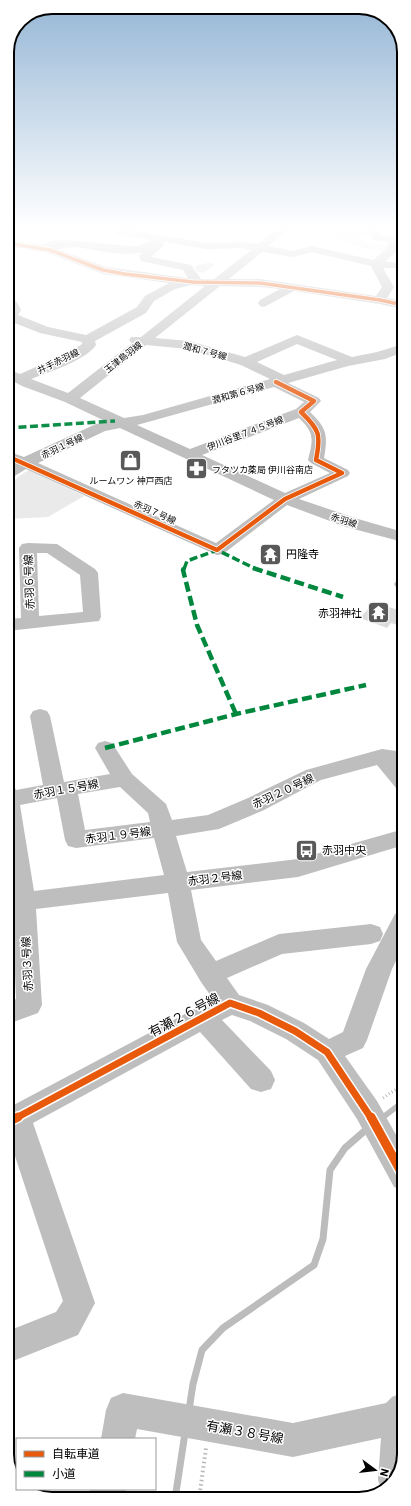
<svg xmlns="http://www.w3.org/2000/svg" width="411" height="1506" viewBox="0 0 411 1506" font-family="'IBM Plex Sans','Noto Sans JP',sans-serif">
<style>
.green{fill:#eaeaea}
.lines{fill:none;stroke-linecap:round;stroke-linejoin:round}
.stream-far1{stroke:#bcbcbc;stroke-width:5.5}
.stream{stroke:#bcbcbc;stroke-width:7}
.building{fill:#dcdcdc}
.path-far1{stroke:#b8b8b8;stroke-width:3;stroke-dasharray:1 2.5;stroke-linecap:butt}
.path{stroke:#b8b8b8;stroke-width:4;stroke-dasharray:1.5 3;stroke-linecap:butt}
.minor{fill:#bebebe;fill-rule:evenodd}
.quiet-far1{stroke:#00873e;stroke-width:3.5;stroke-dasharray:8 3.5;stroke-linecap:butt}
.quiet{stroke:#00873e;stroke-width:4.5;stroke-dasharray:10 4.5;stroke-linecap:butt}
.cycleway-far3-casing{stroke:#fff;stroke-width:5}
.cycleway-far2-casing{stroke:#fff;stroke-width:6}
.cycleway-far1-casing{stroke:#fff;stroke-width:10}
.cycleway-casing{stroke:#fff;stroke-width:12}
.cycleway-far3{stroke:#e8590c;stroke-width:3.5}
.cycleway-far2{stroke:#e8590c;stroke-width:4.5}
.cycleway-far1{stroke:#e8590c;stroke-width:7}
.cycleway{stroke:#e8590c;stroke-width:9}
.labels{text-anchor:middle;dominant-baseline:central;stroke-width:3;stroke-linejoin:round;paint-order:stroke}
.far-street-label{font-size:9px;fill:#000;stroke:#fff}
.far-poi-label{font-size:9px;fill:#000;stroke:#fff;text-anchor:start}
.poi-label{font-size:11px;fill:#000;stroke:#fff;text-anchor:start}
.street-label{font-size:11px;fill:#000;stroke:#fff}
.near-street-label{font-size:13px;fill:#000;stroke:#fff}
.rim{fill:none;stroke:#000;stroke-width:2}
</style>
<rect width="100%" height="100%" fill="#fff"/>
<path class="green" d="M320 226 366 227 369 234 357 236 366 242 390 247 386 252 354 246Z
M29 470 84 496 48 517 7 519C7 491 2 486 29 470Z"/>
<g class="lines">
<path class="stream-far1" d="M382 1118 404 1101"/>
<path class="stream" d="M380 1119 383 1117
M189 1410 193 1384 202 1350 223 1328 314 1265 323 1239 330 1170 345 1148 368 1128
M175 1499 185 1433"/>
</g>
<path class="building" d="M208 263 215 264 204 273 195 271 197 269 194 268 198 265Z
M374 602 401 611 398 615 403 617V627L391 623 387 628 360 618Z"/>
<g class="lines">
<path class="path-far1" d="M383 1098 404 1084"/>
<path class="path" d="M199 1499 206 1448"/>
<path class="minor" d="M123 226H135L131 230 206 243 242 242 258 244 281 226H293L269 246 293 251 312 246 373 260 386 249 389 242 374 240 363 226H374L381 235 403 237V243H399L395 253 385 261 401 264 403 266 401 268H383L394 287 387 298 403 301V309L380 304 294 291 264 307 260 306 258 303 260 300 280 289 260 287 220 286 155 338 189 341 245 357 297 335 352 357 377 352 403 344V352L385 359 348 366 288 383 319 398 321 401 310 412C327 428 328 435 324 458L348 470 350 473 348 476 299 499 358 519 403 532V542L346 527 287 505 223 554 217 555 26 469 13 477 7 479V467L13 464 7 461V451L24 457 96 424 107 422 65 402 22 386 7 378V369L20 374 70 352 82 344V342L40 333 7 320 9 310 7 307V296C15 298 18 303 21 310L18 315 48 327 86 335 137 307 145 296 169 283 103 274 48 253 7 246V240L43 245C55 234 116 247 135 246 141 246 146 242 152 240L117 234 116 232ZM166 242 206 249 242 248 251 250 214 279H201L191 265 151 257 164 245 162 243ZM77 247C96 250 125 257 143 252L139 256 141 261 183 270 188 278 106 267 57 249ZM262 252 293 257 312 252 371 266 382 287 376 296 260 279H229ZM191 285 205 286 141 337H131L129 340 132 343 68 393 31 379C48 372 85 361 96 345L95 341 146 313 154 301 175 289ZM297 344 337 360 284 375 257 362ZM146 345 188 349 241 365 270 379 143 415 124 418 80 398ZM274 387 304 402 296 409 190 449 137 425ZM299 418C315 433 313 440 308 460L311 463 330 473 285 493 202 455ZM120 428 274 500 216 543 38 463 105 431Z
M28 543 57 544 95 569 98 573 101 617 99 621 7 631V619L21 618 19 548 22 544ZM37 553H47L80 575 83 612 39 616Z
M403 579V590L397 589 394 584 397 580Z
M40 709 47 711 50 716 64 782 110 774 95 748 98 743 105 741 112 743 132 774 166 804 172 820 208 815 248 798 306 770 382 749 404 752V766H402L404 768V790L396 788 377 765 321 780 264 810 219 829 176 836 187 872 298 859 404 829V845L298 877 191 890 201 940 216 961 279 934 371 924 380 927 383 934 380 941 371 944 282 954 227 978 239 995 268 1005 304 1023 329 1039 343 1032 366 969 395 914 404 912V945L392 969 367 1040 363 1048 345 1056 377 1101 404 1149V1191L394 1187 357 1119 318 1060 286 1039 250 1021 232 1015 222 1020 271 1071 275 1080 271 1089 261 1092 251 1089 200 1032 33 1123 95 1303 78 1335 8 1363V1331L56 1312 63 1301 8 1135V1108L213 999 201 982 177 942 168 893 36 909 42 1005 38 1013 8 1024V1002L16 999 15 975 8 976V956L14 955 12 912H8V894L11 893 8 870 7 785 15 788 16 790 43 785 30 716 33 711ZM120 787 148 813 150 822 85 830 78 794ZM57 798 65 840 68 846 76 848 154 838 164 875 34 891 20 805Z
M404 1392V1454L394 1481 381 1490 378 1480 381 1438 293 1457 137 1429 135 1439H101L106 1410 111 1398 123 1393 293 1423 386 1403 392 1397Z
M90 1489H126L124 1499H88Z"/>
<path class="quiet-far1" d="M7 428 115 421
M184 569 187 561 217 550 256 569"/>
<path class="quiet" d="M184 568 183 570 197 625 236 714
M253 568 343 597
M105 748 236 714 366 685"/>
<defs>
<path id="cycleway-far3" d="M7 243 50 250 103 270 125 274 193 282 260 283 380 300 403 305"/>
<path id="cycleway-far2" d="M7 456 217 550 285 499 342 473 316 460C321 435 320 430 301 412L314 401 276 382"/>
<path id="cycleway-far1" d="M16 1118 230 1003 259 1013 295 1031 327 1052 371 1118"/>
<path id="cycleway" d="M371 1117 404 1177
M8 1122 18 1117"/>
</defs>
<use href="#cycleway-far3" class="cycleway-far3-casing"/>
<use href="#cycleway-far2" class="cycleway-far2-casing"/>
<use href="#cycleway-far1" class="cycleway-far1-casing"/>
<use href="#cycleway" class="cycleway-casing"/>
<use href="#cycleway-far3" class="cycleway-far3"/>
<use href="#cycleway-far2" class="cycleway-far2"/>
<use href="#cycleway-far1" class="cycleway-far1"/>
<use href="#cycleway" class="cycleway"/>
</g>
<linearGradient id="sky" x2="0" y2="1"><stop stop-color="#96b7d6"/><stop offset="0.52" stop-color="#fff"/><stop offset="1" stop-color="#fff" stop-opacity="0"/></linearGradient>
<rect width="411" height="437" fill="url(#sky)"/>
<defs>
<symbol id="shop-square" viewBox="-11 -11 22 22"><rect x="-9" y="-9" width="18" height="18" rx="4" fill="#595959" stroke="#fff"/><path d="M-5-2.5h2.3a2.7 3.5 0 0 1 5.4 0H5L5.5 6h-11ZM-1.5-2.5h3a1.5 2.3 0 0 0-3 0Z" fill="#fff"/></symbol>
<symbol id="pharmacy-square" viewBox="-11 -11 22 22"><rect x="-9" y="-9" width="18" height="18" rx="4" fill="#595959" stroke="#fff"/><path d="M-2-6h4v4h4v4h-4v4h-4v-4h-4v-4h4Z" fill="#fff"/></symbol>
<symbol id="temple-square" viewBox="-11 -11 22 22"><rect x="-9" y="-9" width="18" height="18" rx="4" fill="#595959" stroke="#fff"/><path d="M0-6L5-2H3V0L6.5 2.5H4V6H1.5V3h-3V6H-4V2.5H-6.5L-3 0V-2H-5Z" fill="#fff"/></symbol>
<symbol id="bus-square" viewBox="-11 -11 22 22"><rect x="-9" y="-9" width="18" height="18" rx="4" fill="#595959" stroke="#fff"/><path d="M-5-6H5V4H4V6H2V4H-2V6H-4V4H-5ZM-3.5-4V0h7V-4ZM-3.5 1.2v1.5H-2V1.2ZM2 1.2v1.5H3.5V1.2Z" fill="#fff"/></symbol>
</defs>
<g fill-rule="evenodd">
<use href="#shop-square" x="118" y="448" width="25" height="25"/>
<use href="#pharmacy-square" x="184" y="456" width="25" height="25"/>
<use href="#temple-square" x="258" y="542" width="25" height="25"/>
<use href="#temple-square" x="366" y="600" width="25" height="25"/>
<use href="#bus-square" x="294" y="838" width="25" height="25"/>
</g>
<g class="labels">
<g class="far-street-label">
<text transform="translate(205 351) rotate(15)">潤和７号線</text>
<text transform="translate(123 357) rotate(-38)">玉津鳥羽線</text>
<text transform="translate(58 361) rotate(-26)">井手赤羽線</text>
<text transform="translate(238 393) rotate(-16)">潤和第６号線</text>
<text transform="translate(245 433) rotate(-21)">伊川谷里７４５号線</text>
<text transform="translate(62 446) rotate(-25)">赤羽１号線</text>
<text transform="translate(155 512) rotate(24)">赤羽７号線</text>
<text transform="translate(344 520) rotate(18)">赤羽線</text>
</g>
<g class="far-poi-label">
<text x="212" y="469">フタツカ薬局 伊川谷南店</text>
<text x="131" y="480" text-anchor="middle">ルームワン 神戸西店</text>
</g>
<g class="poi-label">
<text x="286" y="554">円隆寺</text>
<text x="362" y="613" text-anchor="end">赤羽神社</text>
<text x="322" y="850">赤羽中央</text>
</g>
<g class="street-label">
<text transform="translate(29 582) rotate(-92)">赤羽６号線</text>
<text transform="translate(66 789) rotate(-10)">赤羽１５号線</text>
<text transform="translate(283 791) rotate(-25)">赤羽２０号線</text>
<text transform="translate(118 835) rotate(-7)">赤羽１９号線</text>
<text transform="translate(215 878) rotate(-7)">赤羽２号線</text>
<text transform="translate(27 964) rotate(-93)">赤羽３号線</text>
</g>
<g class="near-street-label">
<text transform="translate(184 1015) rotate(-28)">有瀬２６号線</text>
<text transform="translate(245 1432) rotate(10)">有瀬３８号線</text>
</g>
</g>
<path d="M0 0H411V1506H0ZM52 14H359A38 38 0 0 1 397 52V1454A38 38 0 0 1 359 1492H52A38 38 0 0 1 14 1454V52A38 38 0 0 1 52 14Z" fill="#fff" fill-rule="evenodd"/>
<path class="rim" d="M52 14H359A38 38 0 0 1 397 52V1454A38 38 0 0 1 359 1492H52A38 38 0 0 1 14 1454V52A38 38 0 0 1 52 14Z"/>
<rect x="16" y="1438" width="140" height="52" fill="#ffffff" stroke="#999999"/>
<rect x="24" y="1451" width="20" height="6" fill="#e8590c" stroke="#999999"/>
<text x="52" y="1458" font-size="12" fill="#000000">自転車道</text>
<rect x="24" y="1471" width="20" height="6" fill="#00873e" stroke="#999999"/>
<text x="52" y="1478" font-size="12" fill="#000000">小道</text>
<g transform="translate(375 1470) rotate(105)" stroke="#ffffff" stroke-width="3" paint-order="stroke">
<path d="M0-3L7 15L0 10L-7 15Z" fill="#000000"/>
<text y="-6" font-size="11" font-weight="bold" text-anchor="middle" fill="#000000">N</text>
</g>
</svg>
